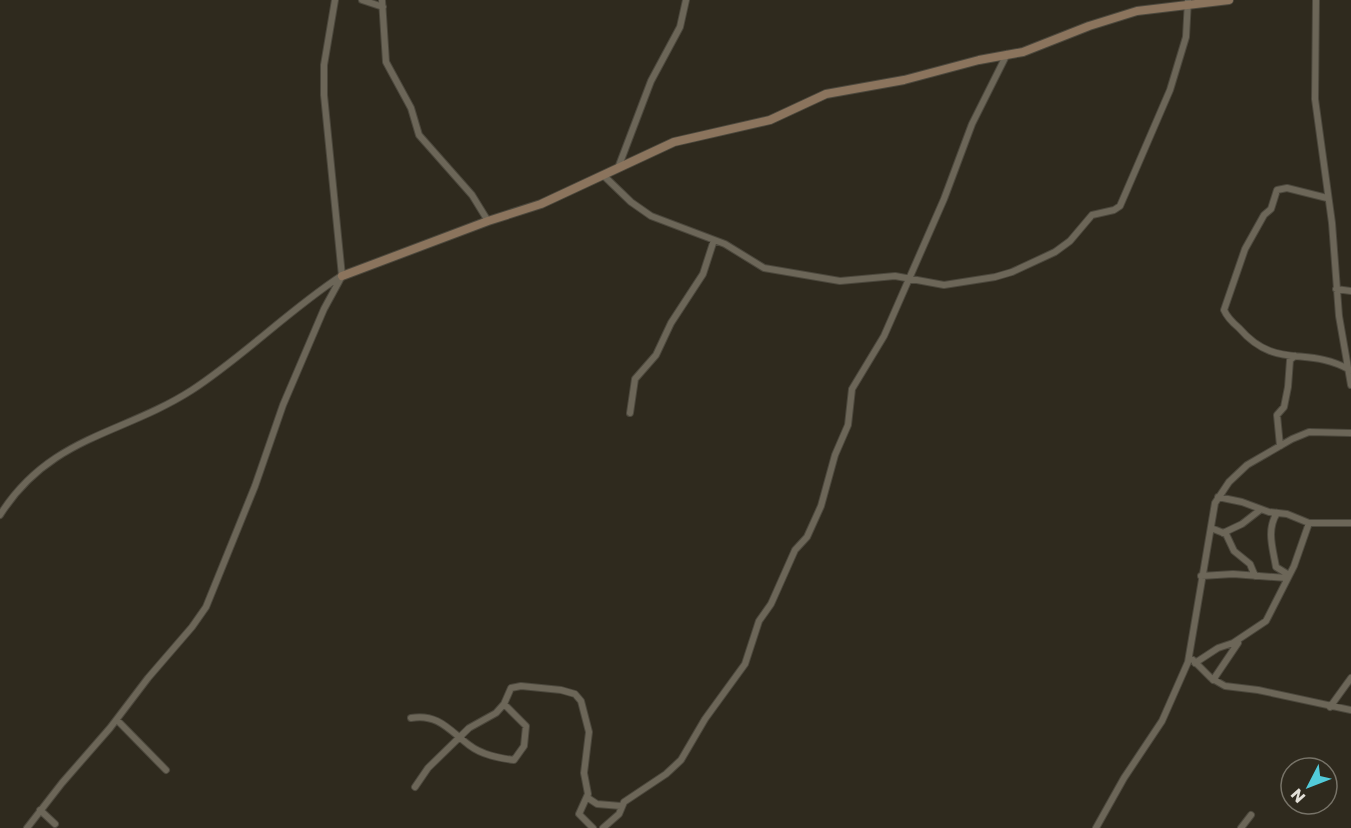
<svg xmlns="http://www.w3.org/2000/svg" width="1351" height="828" viewBox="0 0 1351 828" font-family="Poppins,sans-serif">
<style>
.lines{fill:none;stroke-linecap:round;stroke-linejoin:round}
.minor-casing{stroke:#4c483d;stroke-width:8}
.secondary-casing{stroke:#4c483d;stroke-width:10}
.minor{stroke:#6c6658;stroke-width:6}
.secondary{stroke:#8b745d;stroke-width:8}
</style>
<rect width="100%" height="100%" fill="#2f2a1e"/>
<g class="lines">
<defs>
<path id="minor" d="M362 0 383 7
M382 0 386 62 411 108 419 135 472 195 488 221
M1316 0 1315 99 1332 223 1339 316 1351 385
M618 168 651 81 680 27 686 0
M603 175 631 202 651 216 725 244 764 268 840 281 895 276 944 285 995 277 1012 272 1055 252 1070 241 1092 215 1114 210 1120 206 1170 90 1186 37 1188 0
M1327 198 1287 188 1277 190 1271 209 1264 215 1245 249 1224 310C1227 317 1233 323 1239 328 1276 371 1306 345 1350 370
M1336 289 1351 291
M630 413 635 379 656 355 671 323 703 274 714 240
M1280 446 1277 415 1284 407 1288 387 1290 360 1295 356
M1218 497 1242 502 1269 512 1287 514 1309 523H1351
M1277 513C1266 530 1273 549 1276 567L1289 575
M0 515C50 436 122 435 192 390 244 356 289 310 341 276
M1211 528 1226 534 1234 551 1250 564 1255 576
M1223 533 1242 524 1260 510
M1201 576 1233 574 1287 578
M1193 660 1211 678 1225 686 1258 690 1351 710
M1195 663 1218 648 1233 643 1266 621 1294 566 1309 523
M1213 680 1238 643
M1330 707 1351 678
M411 718C438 713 450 731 469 745 482 755 499 758 514 760L524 746 526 726 504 704
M117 720 166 770
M415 787 428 768 469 728 496 713 504 704 511 688 521 686 561 690 575 694 581 701 589 732 584 773 588 794 579 814 593 828
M588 798 597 804 621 806
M40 810 55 824
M27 828 62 783 110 728 148 678 192 627 206 607 255 486 283 405 324 309 342 276 324 95V65L335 0
M603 828 619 814 624 802 666 774 681 760 705 719 745 664 759 621 771 604 795 550 807 537 821 506 835 455 848 425 852 389 884 336 944 199 972 124 1007 54
M1096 828 1124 778 1162 721 1188 662 1215 503 1229 482 1247 465 1292 439 1309 432 1351 433
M1241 828 1251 815"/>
<path id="secondary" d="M342 276 488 221 541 204 674 142 770 120 826 94 904 80 979 60 1023 52 1089 26 1137 11 1229 0"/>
</defs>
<use href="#minor" class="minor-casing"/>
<use href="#secondary" class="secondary-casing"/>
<use href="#minor" class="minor"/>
<use href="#secondary" class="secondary"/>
</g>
<g transform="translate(1309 786) rotate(228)"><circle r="28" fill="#2f2a1e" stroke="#777368" stroke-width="1.5"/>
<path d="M0-4.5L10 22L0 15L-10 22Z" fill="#52cbda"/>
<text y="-9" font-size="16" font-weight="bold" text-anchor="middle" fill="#e3e0d8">N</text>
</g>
</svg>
